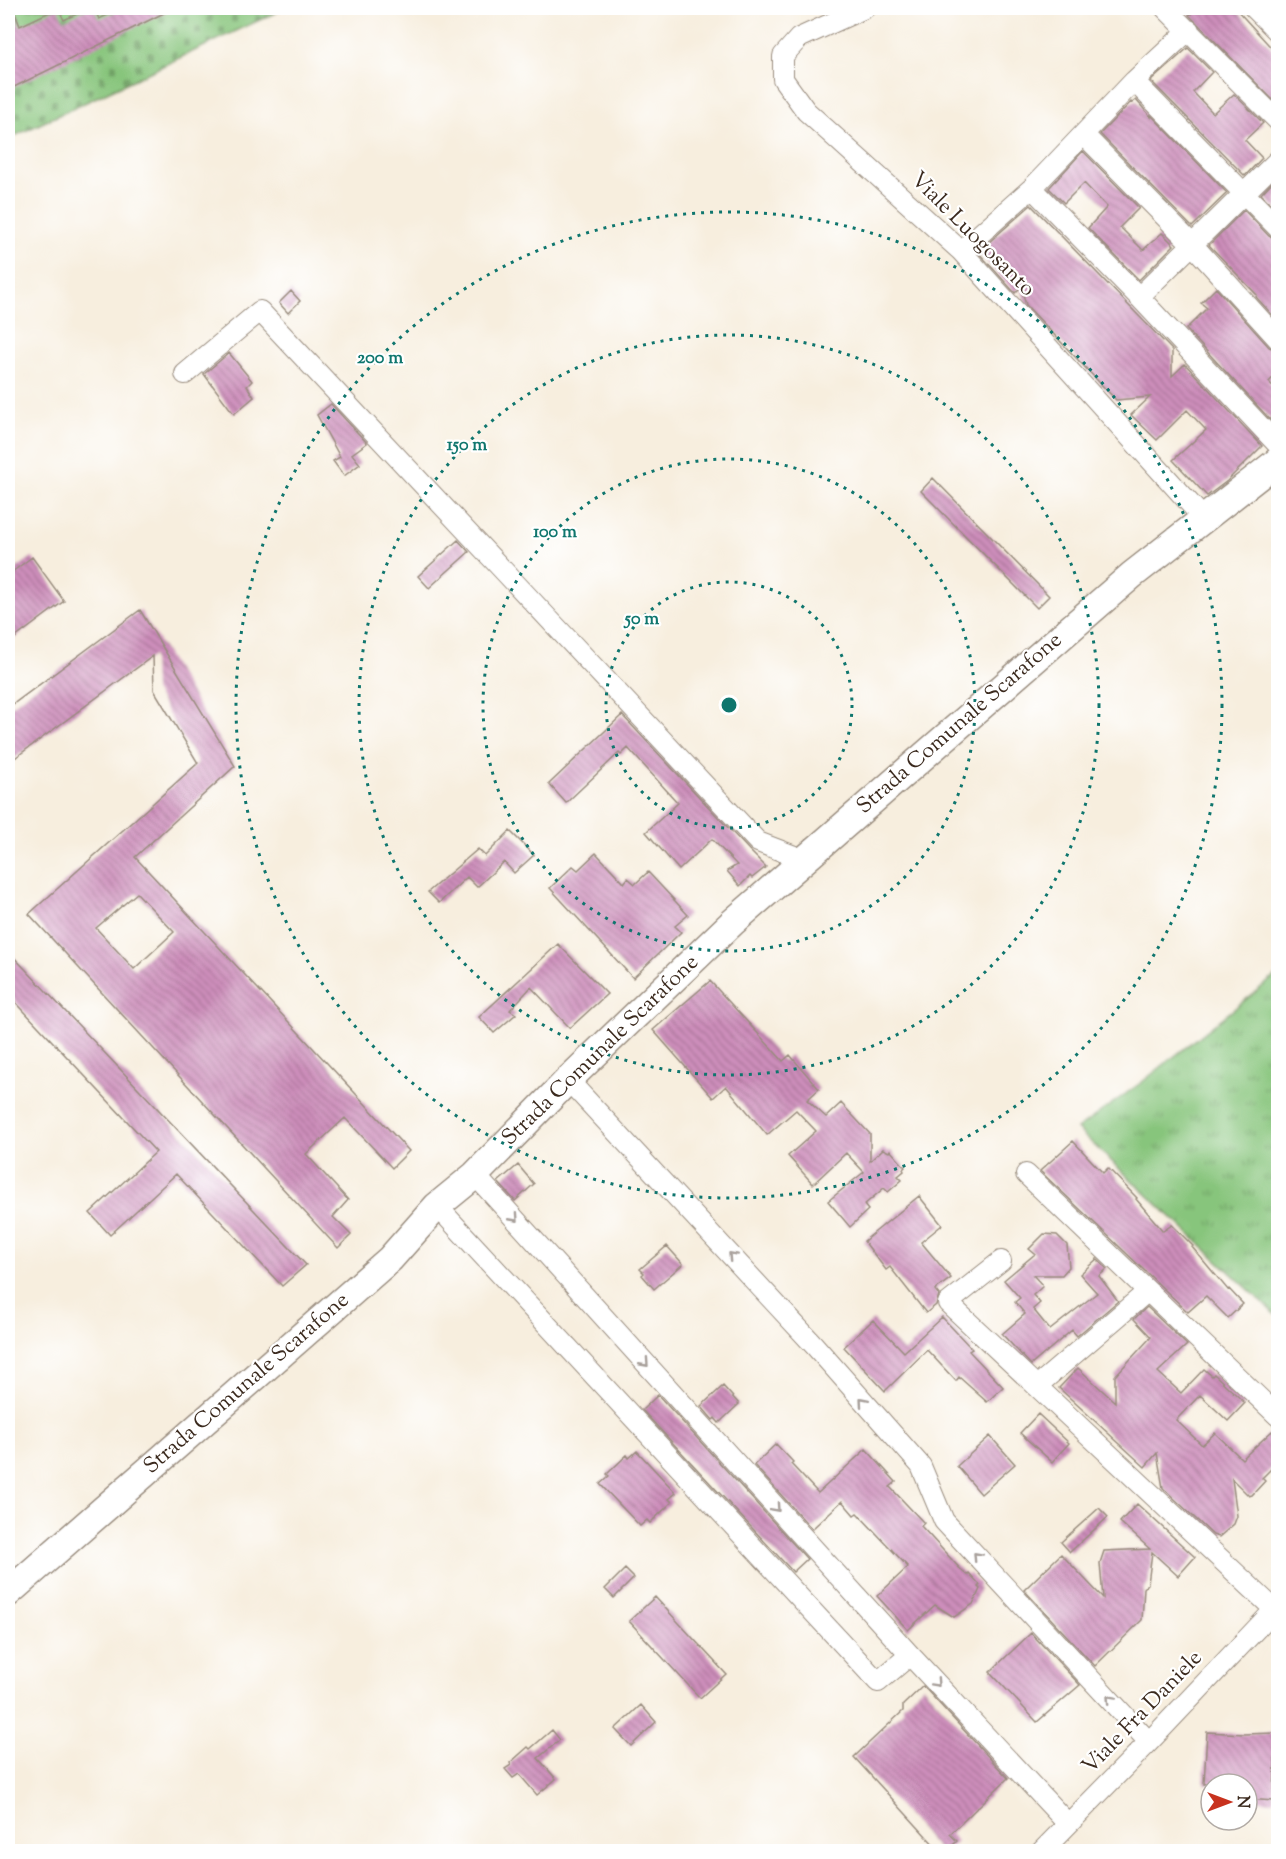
<svg xmlns="http://www.w3.org/2000/svg" width="1286" height="1859" viewBox="0 0 1286 1859" font-family="'Sorts Mill Goudy',serif">
<style>
.grass{fill:url(#grass-tufts);stroke:#61784d;stroke-width:1.5}
.cemetery{fill:url(#cemetery-stones);stroke:#61784d;stroke-width:1.5}
.building{fill:url(#building-back-hatch);fill-rule:evenodd}
.lines{fill:none;stroke-linecap:round;stroke-linejoin:round}
.street-casing{stroke:#998c7e;stroke-width:22}
.secondary-casing{stroke:#998c7e;stroke-width:30}
.street{stroke:#fff;stroke-width:20}
.secondary{stroke:#fff;stroke-width:27}
.oneway{stroke:#a79f9a}
.ring{fill:none;stroke:#0f766e;stroke-width:3;stroke-dasharray:3 6}
.labels{text-anchor:middle;dominant-baseline:central;stroke-width:4.5;stroke-linejoin:round;paint-order:stroke}
.street-label{font-size:22px;fill:#3b2a1e;stroke:#fff}
.centre{fill:#0f766e;stroke:#fff;stroke-width:3}
.ring-label{font-size:18px;text-anchor:middle;font-weight:bold;fill:#0f766e;stroke:#fff;stroke-width:4.5;stroke-linejoin:round;paint-order:stroke}
</style>
<defs>
<pattern id="grass-tufts" width="24" height="20" patternUnits="userSpaceOnUse" patternTransform="scale(1.5)"><rect width="24" height="20" fill="#87c57c"/><path d="M3 7l-1-3M5 7V3M7 7l1-3M15 17l-1-3M17 17v-4M19 17l1-3" fill="none" stroke="#70a065"/></pattern>
<pattern id="cemetery-stones" width="16" height="16" patternUnits="userSpaceOnUse" patternTransform="scale(1.5)"><rect width="16" height="16" fill="#87c57c"/><path d="M2 7V4a2 2 0 0 1 4 0v3zM10 15v-3a2 2 0 0 1 4 0v3z" fill="#70a065"/></pattern>
<pattern id="building-back-hatch" width="6" height="6" patternUnits="userSpaceOnUse" patternTransform="scale(1.5)"><rect width="6" height="6" fill="#cd8ebb"/><path d="M-1 5l2 2M0 0l6 6M5-1l2 2" fill="none" stroke="#a87497"/></pattern>
</defs>
<rect width="100%" height="100%" fill="#fff"/>
<filter id="ink" filterUnits="userSpaceOnUse"><feTurbulence type="fractalNoise" baseFrequency=".0167" numOctaves="2"/><feDisplacementMap in="SourceGraphic" scale="12" xChannelSelector="R" yChannelSelector="G"/><feConvolveMatrix kernelMatrix="1 2 1 2 8 2 1 2 1" color-interpolation-filters="sRGB"/></filter>
<filter id="wash" filterUnits="userSpaceOnUse"><feTurbulence type="fractalNoise" baseFrequency=".008" numOctaves="4" result="noise"/><feDisplacementMap in="SourceGraphic" scale="24" xChannelSelector="R" yChannelSelector="G"/><feGaussianBlur stdDeviation="1.35" result="paint"/><feColorMatrix in="noise" values="0 0 0 0 0 0 0 0 0 0 0 0 0 0 0 0 0 1.4 0 .05"/><feComposite in="paint" operator="in"/></filter>
<g filter="url(#wash)">
<rect width="100%" height="100%" fill="#f7eede"/>
<path class="grass" d="M1278 974V1317L1077 1129 1142 1082Z"/>
<path class="cemetery" d="M8 8H285L8 139Z"/>
<g id="blocks">
<path class="building" d="M8 8H13L20 26 58 8 64 20 89 8H94L99 19 123 8H174L8 90Z
M1185 8H1235L1278 55V105L1189 15 1191 14Z
M1188 48 1212 72 1193 92 1213 113 1234 94 1263 123 1245 140 1262 158 1245 176 1151 81Z
M1136 100 1151 117V115L1227 193 1192 227 1100 134 1131 102 1132 103Z
M1083 151 1139 208 1120 227 1143 250 1162 233 1174 245 1139 280 1088 228 1107 207 1084 183 1064 203 1049 188Z
M1278 176V211L1261 194Z
M1031 205 1172 350V376L1185 364 1262 446 1227 481 1207 496 1173 460 1206 430 1187 410 1157 440 1131 415 1150 397 1116 400 1026 305 1021 287 1015 293 978 252Z
M1244 210 1269 236 1278 240V317L1276 319 1256 297 1257 295 1209 245Z
M1216 288 1269 347 1278 351V372L1269 382 1278 392V428L1186 329 1207 308 1201 303Z
M291 291 300 301 288 313 279 303Z
M229 353 252 381 247 386 254 397 234 414 204 374Z
M331 404 367 443 352 454 360 464 344 476 333 461 340 457 317 415Z
M933 478 1049 596 1037 608 921 491Z
M458 540 469 552 429 588 418 576Z
M32 557 64 601 8 643V575Z
M140 610 235 766 135 857 409 1151 392 1168 345 1118 306 1154 348 1200 333 1217 351 1235 338 1248 29 914 198 763 154 690 153 656 8 763V708ZM137 893 174 932 134 969 96 928Z
M622 715 749 850 766 867 752 878 750 876 740 886 727 871 737 865 712 839 679 870 646 832 678 803 628 748 621 755 619 753 566 803 549 784Z
M510 831 534 855 514 873 504 862 477 887 467 877 439 903 428 892 478 849 485 856Z
M596 853 624 883 628 878 635 884 648 872 688 915 675 926 681 932 633 978 550 888 573 866 578 870Z
M558 944 607 994 570 1028 531 987 510 1010 516 1014 494 1033 479 1017Z
M8 951 306 1265 282 1286 176 1174 110 1235 90 1213 156 1152 8 994Z
M710 981 783 1061 790 1055 819 1089 807 1100 826 1117 841 1103 870 1134V1161L883 1149 889 1152 890 1150 905 1167 903 1169 904 1171 898 1176 902 1180 888 1192 884 1188 864 1205 868 1210 850 1227 828 1201 864 1172 846 1153 813 1184 788 1156 816 1131 796 1110 767 1135 726 1086 713 1098 653 1030Z
M1073 1141 1103 1173 1108 1168 1137 1198 1136 1199 1163 1231 1172 1225 1193 1246 1192 1247 1228 1290 1229 1289 1243 1304 1228 1318 1206 1296 1188 1312 1040 1171Z
M518 1165 534 1184 515 1201 498 1182Z
M919 1196 942 1225 921 1242 951 1278 935 1290 939 1295 936 1305 926 1313 890 1267 886 1270 864 1241Z
M1044 1234 1057 1235 1067 1245 1069 1267 1062 1275H1033L1043 1286 1033 1295 1040 1303 1033 1309 1050 1330 1097 1293 1080 1274 1097 1259 1107 1269 1099 1276 1118 1301 1077 1336 1072 1330 1031 1365 1002 1334 1025 1314 1015 1302 1020 1298 1004 1280 1035 1254 1029 1249Z
M667 1246 683 1264 654 1289 642 1275 644 1273 640 1269Z
M1147 1307 1187 1345 1158 1372 1181 1393 1204 1369 1212 1376 1214 1374 1245 1403 1228 1421 1200 1395 1176 1420 1202 1445 1215 1433 1242 1459 1272 1431 1278 1437V1462L1262 1478 1265 1481 1252 1495 1249 1496 1232 1479 1237 1516 1234 1524 1219 1537 1213 1535 1163 1488 1157 1453 1145 1467 1059 1388 1078 1368 1115 1402V1376L1151 1337 1134 1319Z
M942 1317 972 1349 969 1351 1003 1387 987 1402 959 1377 956 1381 927 1350 885 1391 844 1347 873 1320 904 1352Z
M723 1386 739 1404 719 1423 715 1418 713 1420 701 1406Z
M658 1395 807 1559 793 1572 642 1410Z
M1038 1414 1069 1443 1052 1462 1020 1433Z
M990 1436 1015 1464 981 1494 957 1466Z
M776 1444 793 1462 791 1464 818 1493 866 1449 896 1482 890 1487 924 1523 921 1526 963 1572 967 1575 969 1573 980 1585 978 1587 980 1589 973 1604 954 1617 935 1605 908 1630 877 1596 908 1567 859 1515 857 1513 854 1515 842 1501 812 1529 754 1465Z
M637 1451 676 1493 669 1499 672 1502 650 1523 647 1520 640 1526 600 1484 609 1476 607 1474 627 1455 629 1458Z
M1137 1504 1195 1557 1178 1576 1152 1552 1148 1584 1144 1588 1142 1620 1095 1666 1024 1590 1061 1554 1103 1598 1100 1563 1104 1551 1150 1549 1120 1522Z
M1099 1508 1108 1517 1070 1552 1061 1542Z
M625 1569 634 1578 614 1598 605 1589Z
M655 1597 726 1674 700 1698 629 1621Z
M1031 1633 1080 1685 1037 1722 990 1672Z
M923 1686 1008 1778 950 1834 957 1841 947 1851H941L936 1847 854 1757 903 1711V1705Z
M641 1705 656 1722 631 1746 615 1729Z
M552 1730 560 1740 538 1758 556 1779 537 1795 519 1774 513 1778 505 1769 511 1765 510 1763 528 1747 530 1749Z
M1207 1732 1244 1734 1276 1733 1274 1801 1247 1799V1784H1204Z"/>
</g>
</g>
<g filter="url(#ink)">
<use href="#blocks" fill-opacity="0" stroke="#998c7e" stroke-width="1.5"/>
<g class="lines">
<defs>
<path id="street" d="M865 8 799 38 783 56V79L806 111 961 251 1204 519
M1165 8 1278 121
M1254 8 1278 32
M1134 81 1278 228
M1084 135 1192 244 1278 339
M1032 188 1139 297 1278 445
M961 251 1032 188 1134 81 1189 30
M1139 297 1278 160
M185 374 260 311 758 842 805 860
M568 1080 814 1345 921 1466 944 1521 1149 1742
M1026 1174 1278 1416
M475 1175 910 1655 1068 1824
M437 1206 878 1682 910 1655
M1001 1261 948 1303 1275 1610
M1037 1386 1148 1291
M1041 1852 1149 1742 1278 1606"/>
<path id="secondary" d="M8 1593 390 1259 437 1206 475 1175 568 1080 733 922 1132 575 1278 461"/>
</defs>
<use href="#street" class="street-casing"/>
<use href="#secondary" class="secondary-casing"/>
<use href="#street" class="street"/>
<use href="#secondary" class="secondary"/>
</g>
<defs><path id="oneway-chevron" d="M-2-3.5L2.5 0L-2 3.5" fill="none" stroke-width="1.6" stroke-linecap="round" stroke-linejoin="round" transform="scale(1.5)"/></defs>
<g class="oneway">
<use href="#oneway-chevron" transform="translate(515 1218) rotate(48)"/>
<use href="#oneway-chevron" transform="translate(732 1256) rotate(-133)"/>
<use href="#oneway-chevron" transform="translate(645 1363) rotate(48)"/>
<use href="#oneway-chevron" transform="translate(863 1401) rotate(-131)"/>
<use href="#oneway-chevron" transform="translate(776 1508) rotate(48)"/>
<use href="#oneway-chevron" transform="translate(977 1556) rotate(-133)"/>
<use href="#oneway-chevron" transform="translate(936 1683) rotate(47)"/>
<use href="#oneway-chevron" transform="translate(1110 1699) rotate(-133)"/>
</g>
</g>
<g class="ring">
<circle cx="729" cy="705" r="123"/>
<circle cx="729" cy="705" r="246"/>
<circle cx="729" cy="705" r="370"/>
<circle cx="729" cy="705" r="493"/>
</g>
<g class="labels">
<g class="street-label">
<text transform="translate(972 235) rotate(45)">Viale Luogosanto</text>
<text transform="translate(960 724) rotate(-41)">Strada Comunale Scarafone</text>
<text transform="translate(601 1051) rotate(-44)">Strada Comunale Scarafone</text>
<text transform="translate(247 1384) rotate(-41)">Strada Comunale Scarafone</text>
<text transform="translate(1143 1713) rotate(-46)">Viale Fra Daniele</text>
</g>
</g>
<circle cx="729" cy="705" r="9" class="centre"/>
<g class="ring-label">
<text x="380" y="363">200 m</text>
<text x="467" y="450">150 m</text>
<text x="555" y="537">100 m</text>
<text x="642" y="624">50 m</text>
</g>
<rect width="1286" height="1859" fill="none" stroke="#fff" stroke-width="30"/>
<g transform="translate(1229 1802) rotate(90)"><circle r="28" fill="#ffffff" stroke="#b1aaa5" stroke-width="1.5"/>
<path d="M0-4.5L10 22L0 15L-10 22Z" fill="#c8321e"/>
<text y="-9" font-size="16" font-weight="bold" text-anchor="middle" fill="#3b2a1e">N</text>
</g>
</svg>
